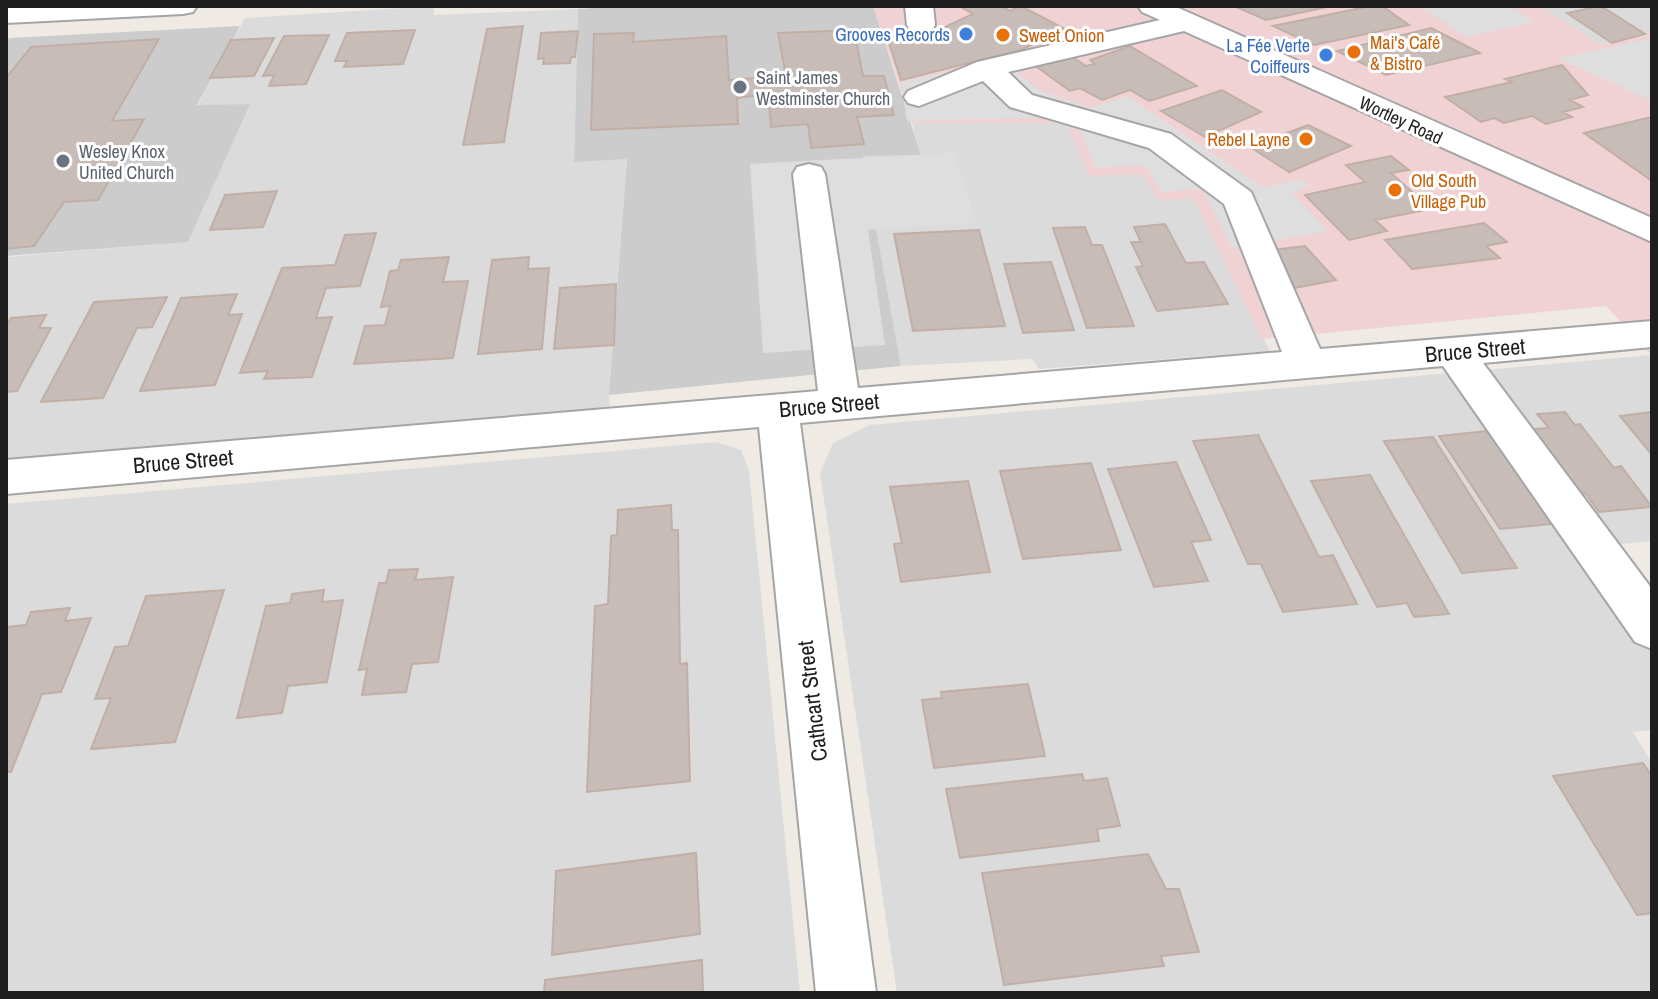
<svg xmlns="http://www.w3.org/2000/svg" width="1658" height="999" viewBox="0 0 1658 999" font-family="'Archivo Narrow',sans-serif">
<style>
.residential{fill:#dcdbdb}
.commercial{fill:#f0d2d4}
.religious{fill:#ccc}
.parking{fill:#dedede}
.building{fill:#c7bcb7;stroke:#c1afa6;stroke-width:2}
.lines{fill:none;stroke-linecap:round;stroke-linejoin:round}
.minor-casing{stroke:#a5a5a5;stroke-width:4}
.minor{fill:#fff;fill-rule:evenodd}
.shop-dot{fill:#3f7fe0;stroke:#fff;stroke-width:3}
.food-dot{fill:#e8710a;stroke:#fff;stroke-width:3}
.worship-dot{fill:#6b7280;stroke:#fff;stroke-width:3}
.labels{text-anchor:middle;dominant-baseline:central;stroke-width:6;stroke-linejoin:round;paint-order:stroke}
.far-shop-label{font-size:18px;fill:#366cbe;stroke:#fff;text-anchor:end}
.far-food-label{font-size:18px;fill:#c56008;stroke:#fff;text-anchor:start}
.far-worship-label{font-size:18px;fill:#5b616d;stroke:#fff;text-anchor:start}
.far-street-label{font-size:18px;fill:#1e1e1e;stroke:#fff}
.street-label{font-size:22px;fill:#1e1e1e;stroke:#fff}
</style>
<rect width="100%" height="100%" fill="#efeae4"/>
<path class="residential" d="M434 6V15L578 9 574 161 627 159 609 395 610 412 6 461V257L188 242 249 104 197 106 245 18Z
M1539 6H1652V34L1602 45Z
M912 123H1067L1089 176 1143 174 1193 197 1270 351 1039 369 1032 359 901 366 863 155H921Z
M1651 355 1652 541 1593 547 1652 637V730L1633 732 1652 763V993H897L820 473 833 443 870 425Z
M716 442 741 450 749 471 800 993H6V504Z"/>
<path class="commercial" d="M873 6H1539L1602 45 1652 34V356L1606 306 1262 339 1193 198 1159 201 1143 174 1089 176 1067 123H912Z"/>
<path class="religious" d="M621 6H873L921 155 863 156 901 366 609 395 627 159 574 162 578 9Z
M240 26 197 105 250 104 188 242 6 256V42L9 38Z"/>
<path class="parking" d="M1419 6H1508L1535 22 1466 37Z
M1652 39V101L1559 58Z
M1000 60 1039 90 1091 108 1127 96 1264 188 1298 179 1311 186 1292 193 1328 231 1232 248 1203 189 1161 192 1146 166 1095 167 1075 117 907 121 901 82Z
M954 153 976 223 868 230 885 345 763 353 750 164Z"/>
<path class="building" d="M959 6H1000L1010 11 1021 6 1065 29 1021 50 901 80 889 43 932 33 973 14Z
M1234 6H1332L1266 20Z
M1371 6H1382L1409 25 1314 45 1273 26Z
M1601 6 1645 34 1612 43 1567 13Z
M523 26 504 142 463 145 487 29Z
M1431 28 1480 53 1386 75 1337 51Z
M415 30 403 64 344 67 347 61H335L347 33Z
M854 30 863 76H884L894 115 857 117 864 144 811 148 808 124 771 127 768 94 737 98 738 124 591 130 594 34 634 33 633 42 726 36 729 80 786 76 778 33Z
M578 31 575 57H571L570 63 543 64 544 58 538 59 541 33Z
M329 35 306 84 269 86 274 75 263 76 284 36Z
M274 38 254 76 210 78 231 40Z
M159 39 112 121 144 119 98 200 64 202 34 246 6 249V78L31 47Z
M1130 46 1197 86 1149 101 1130 90 1102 100 1080 88 1070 91 1030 62 1064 51 1086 66 1095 64 1090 60Z
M1562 65 1588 95 1570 100 1583 107 1563 112 1572 117 1546 124 1532 116 1504 123 1494 118 1481 122 1445 97 1512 82 1505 79Z
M1222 90 1261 112 1205 137 1161 111Z
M1652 117V181L1584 133Z
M1308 125 1351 146 1289 172 1250 147Z
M1391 156 1409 170 1391 173 1431 209 1375 220 1387 231 1349 240 1305 195 1365 182 1346 165Z
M277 191 263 227 210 230 225 195Z
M1484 223 1507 242 1486 246 1500 258 1412 269 1385 240Z
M1165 224 1186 263 1204 262 1228 304 1157 311 1136 267 1143 266 1131 242H1141L1134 227Z
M1085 227 1092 245H1102L1134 326 1087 328 1053 228Z
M979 230 1005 326 913 331 894 234Z
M376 233 360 286 326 288 316 318 332 317 312 377 264 379 268 371 240 373 282 268 335 265 345 235Z
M1305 246 1336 280 1295 288 1264 251Z
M449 257 443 282 468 281 453 358 354 364 365 326 385 325 390 306 381 307 390 271 398 270 401 260Z
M529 257 528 269 549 268 542 349 478 354 492 260Z
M1051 262 1074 330 1023 333 1004 264Z
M616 284 614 345 554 349 560 288Z
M237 294 228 315 242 314 215 385 140 391 181 298Z
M167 297 152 327 137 328 103 398 41 402 94 302Z
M46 315 39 328H51L17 391 6 392V326L11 318Z
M1565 412 1575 425 1580 424 1614 468 1621 466 1652 507 1599 512 1585 493 1568 494 1522 430 1549 428 1537 414Z
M1652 412V455L1620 416Z
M1496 430 1561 523 1500 529 1439 436Z
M1258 435 1319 557 1333 555 1357 604 1283 612 1261 564H1248L1193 441Z
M1433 437 1517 568 1462 573 1384 441Z
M1176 462 1211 540 1191 542 1208 581 1154 587 1108 469Z
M1091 463 1121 550 1023 559 1000 471Z
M1370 475 1449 614 1414 617 1407 603 1377 607 1311 481Z
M968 481 990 572 901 582 894 544 902 543 890 487Z
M671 505 672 530H678L680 664 687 663 690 781 587 792 595 606 608 604 611 536 617 535 618 510Z
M418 569 415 580 453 577 438 662 412 664 406 692 362 695 367 669 359 670 379 583H386L389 570Z
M224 590 175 742 91 749 111 698 95 699 115 647 128 646 146 596Z
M324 590 322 602 343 600 327 682 288 686 282 713 237 718 266 606 290 603 292 594Z
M70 608 65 621 91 618 61 692 42 694 11 772H6V627L26 625 31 612Z
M1028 684 1045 756 934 768 922 700 942 698 941 692Z
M1643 763 1652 776V913L1637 915 1553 776Z
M1082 774 1084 781 1107 778 1120 826 1097 829 1099 841 960 858 946 789Z
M696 853 700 934 552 955 556 871Z
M1148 854 1166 889H1179L1199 952 1161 956 1164 966 1004 985 982 873Z
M702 960 703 993H544L545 980Z"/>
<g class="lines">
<defs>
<path id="minor" d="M197 6 193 12 183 14 6 23V7Z
M905 6H933L935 25 931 31 921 33 911 31 907 25Z
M1138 6H1174L1652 218V242L1184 31 1008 72 1032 95 1171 134 1251 192 1320 349 1652 321V347L1483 363 1652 589V649L1635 642 1443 366 800 423 876 993H816L759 427 6 494V460L818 391 793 174 797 167 809 164 821 167 825 174 858 388 1282 352 1224 204 1149 148 1010 107 983 81 919 106 908 103 904 97 908 91 977 62 1160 20 1142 12Z"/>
</defs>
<use href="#minor" class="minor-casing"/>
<use href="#minor" class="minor"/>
</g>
<g class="shop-dot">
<circle cx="966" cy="34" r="8"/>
<circle cx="1326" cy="55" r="8"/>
</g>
<g class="food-dot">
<circle cx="1003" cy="35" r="8"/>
<circle cx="1354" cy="52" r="8"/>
<circle cx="1306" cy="139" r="8"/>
<circle cx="1395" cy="190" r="8"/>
</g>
<g class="worship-dot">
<circle cx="740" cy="87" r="8"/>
<circle cx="63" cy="161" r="8"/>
</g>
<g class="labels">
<g class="far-shop-label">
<text x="950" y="34">Grooves Records</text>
<text x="1310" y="45">La Fée Verte<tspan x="1310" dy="21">Coiffeurs</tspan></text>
</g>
<g class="far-food-label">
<text x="1019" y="35">Sweet Onion</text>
<text x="1370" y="42">Mai's Café<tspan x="1370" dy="21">&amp; Bistro</tspan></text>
<text x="1290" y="139" text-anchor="end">Rebel Layne</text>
<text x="1411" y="180">Old South<tspan x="1411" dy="21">Village Pub</tspan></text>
</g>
<g class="far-worship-label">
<text x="756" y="77">Saint James<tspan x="756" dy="21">Westminster Church</tspan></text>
<text x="79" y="151">Wesley Knox<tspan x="79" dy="21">United Church</tspan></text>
</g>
<g class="far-street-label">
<text transform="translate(1401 120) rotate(25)">Wortley Road</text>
</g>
<g class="street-label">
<text transform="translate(1475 350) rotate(-5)">Bruce Street</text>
<text transform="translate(829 405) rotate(-5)">Bruce Street</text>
<text transform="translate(183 461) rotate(-5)">Bruce Street</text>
<text transform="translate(812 701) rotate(-97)">Cathcart Street</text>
</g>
</g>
<rect width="1658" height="999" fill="none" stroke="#1e1e1e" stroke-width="16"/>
</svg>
